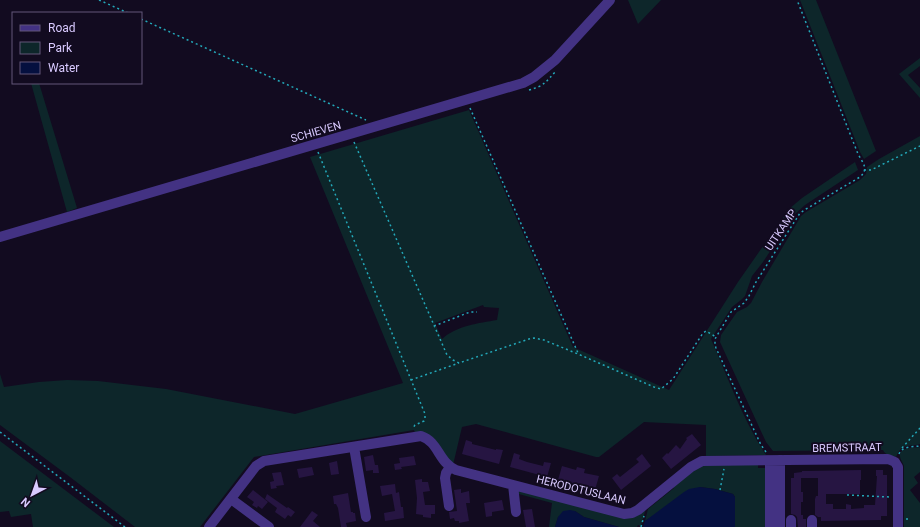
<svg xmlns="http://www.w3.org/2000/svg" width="920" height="527" viewBox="0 0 920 527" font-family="Roboto,sans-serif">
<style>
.green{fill:#0d262a;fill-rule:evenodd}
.water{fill:#05103f}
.building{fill:#261542}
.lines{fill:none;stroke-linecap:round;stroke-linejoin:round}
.path{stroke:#23a8b9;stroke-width:1.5;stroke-dasharray:2 3;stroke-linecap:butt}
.minor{stroke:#433283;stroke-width:10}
.labels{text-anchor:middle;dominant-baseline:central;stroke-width:4;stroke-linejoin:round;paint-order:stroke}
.street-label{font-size:11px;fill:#d9caff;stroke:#120b20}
</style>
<rect width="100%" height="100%" fill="#120b20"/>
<path class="green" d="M628 0H661L638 24Z
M800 0H816L876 151 864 159 860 152Z
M920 58V66L908 75 920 88V98L899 74Z
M31 83H39L77 208 67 212Z
M469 110 573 347 669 390 738 282 789 209 802 198 855 162 858 170 805 205 794 215 763 262 752 276 745 296 741 300 732 307 711 339C728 378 743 420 766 455L706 456V425L644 422 599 457H596L476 424 462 427 453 465 415 433 414 430 254 457 200 527H135L70 477 0 425V374L4 387 39 382 67 380 98 381 166 389 295 414 403 383 310 157ZM483 305 484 307 499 308 497 320C479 323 456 326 442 339L435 323Z
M920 136V444C906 448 903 442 896 457 891 456 885 455 883 450L773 451 766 442 720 342 721 335 737 312 747 307 751 303 762 282 801 216 806 212 860 180 866 174 867 167 879 159Z
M0 441 114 527H33L31 514 11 517 9 511 0 512Z
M920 447V472L914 477 918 483 910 490 920 503V527H904V466C903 463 900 459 900 456 899 447 914 448 920 447Z
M758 463V468H765L767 527H735V497L733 494 715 489 700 487 645 521 648 509 674 488 673 486 702 465Z
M517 490 623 517 646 508 641 526 638 525 637 527H619L584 517 575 511 558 517 555 527H549L552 503 515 493Z"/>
<path class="water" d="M700 487 715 489 733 494 735 497V527H643L645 521 684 492 689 489Z
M570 510 575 511 584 517 619 527H555L558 517 563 511Z"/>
<path class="building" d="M692 434 701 445 671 469 662 458 667 453 668 454 676 445 680 449 687 439 686 438Z
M466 440 472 442V444L496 450V449L503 450 499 464 462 454Z
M514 453 520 455 519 459 527 462 543 466 544 462 551 463 547 477 510 467Z
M642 454 651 466 621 490 612 478 617 474 620 477 639 462 636 459Z
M373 455 375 465H378L379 473H373V470L366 471 364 457Z
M414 456 416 465 401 467 402 469 395 470 394 464 400 463 399 458Z
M337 461 339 474 331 475 329 463Z
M562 466 576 470 577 467 585 469 584 473 599 476 595 490 558 480Z
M312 467 314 475 299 478 297 469Z
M861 470V480H860V494H826V504H833V509H846V504L851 505V509L864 508V505H875L877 476H876V470H883V475H887V516H881V520L821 521V517H818L815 515V499L816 496H818V478H801V492H803V502H801V515H803V519H806V527H798L797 517 795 515 791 514V478H794V473L802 472V471H808Z
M281 472 284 485 276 486 277 488 271 489 270 482 274 481 272 473Z
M422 479V482H428L430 491 423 492 425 505H435V514H431V518L423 517V515L416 514 417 498 415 480Z
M395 484 396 493 399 492 401 507H403L404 518 385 521 384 513 395 511 392 494 382 496 380 486Z
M461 489V493L469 491 470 503H466L469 521 459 523V521H455L454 518 450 519 449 512 457 511 454 490Z
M253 490 268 502 262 509 258 506 257 508 252 505 254 502 247 497Z
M348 493 351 512H353V513H355L356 521 346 523 347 527H341L338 508 336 504H334L333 496Z
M267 494 287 508 288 507 295 512 291 517 288 515 285 519 275 512 277 508 265 499Z
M502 500 504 510 492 512V516L486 517 484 503Z
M532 509 535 527H526L523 510Z
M312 511 318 515 313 521 320 527H300Z"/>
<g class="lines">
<path class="path" d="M99 0 128 13
M141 19 357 116 366 120
M529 90C544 86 546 82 556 71
M470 108 578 353
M354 142 447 355 453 360 459 363 529 339 534 338 544 340 578 354 654 387 661 389 673 379 703 333 706 331 716 337
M318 152 425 414V418L424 421 415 425 413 428
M864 170H871L920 146
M434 326 470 312H477
M411 380 459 363
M0 432 125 527
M902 448 920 428
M766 452 761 445 716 348 715 345V339L731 312 744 303 749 296 756 282 800 213 806 209 860 177C869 169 863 163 858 154L797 0
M899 454C902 446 913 447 920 446
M720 490 724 469
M847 495 890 497
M906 519H911
M641 527 644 516"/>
<path class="minor" d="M0 237 523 83 534 77 555 60 610 0
M354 447 366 517
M780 460V527
M770 461V527
M513 485 516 512
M231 499 269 527
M449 506 445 478 446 473 450 467
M791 520V527
M209 527 256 466 264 461 421 436C439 442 438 462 456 470L624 514 632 513 638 510 691 467 702 461 888 459 895 462 898 467V527
M812 527V520"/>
</g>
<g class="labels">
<g class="street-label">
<text transform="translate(316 132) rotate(-16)">SCHIEVEN</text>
<text transform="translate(781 230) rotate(-56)">UITKAMP</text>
<text transform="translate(847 448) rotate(-1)">BREMSTRAAT</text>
<text transform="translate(581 490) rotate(14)">HERODOTUSLAAN</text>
</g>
</g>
<rect x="12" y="12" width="130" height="72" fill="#120b20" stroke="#625779"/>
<rect x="20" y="25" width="20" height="6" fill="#433283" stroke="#625779"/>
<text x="48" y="32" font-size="12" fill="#d9caff">Road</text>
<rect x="20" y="42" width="20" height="12" fill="#0d262a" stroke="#625779"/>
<text x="48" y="52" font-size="12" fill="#d9caff">Park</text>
<rect x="20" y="62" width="20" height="12" fill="#05103f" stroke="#625779"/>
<text x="48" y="72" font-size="12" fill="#d9caff">Water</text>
<g transform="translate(32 495) rotate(221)" stroke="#120b20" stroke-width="3" paint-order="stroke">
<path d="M0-3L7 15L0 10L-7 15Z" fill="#d9caff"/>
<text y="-6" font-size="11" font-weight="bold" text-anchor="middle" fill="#d9caff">N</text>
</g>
</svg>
